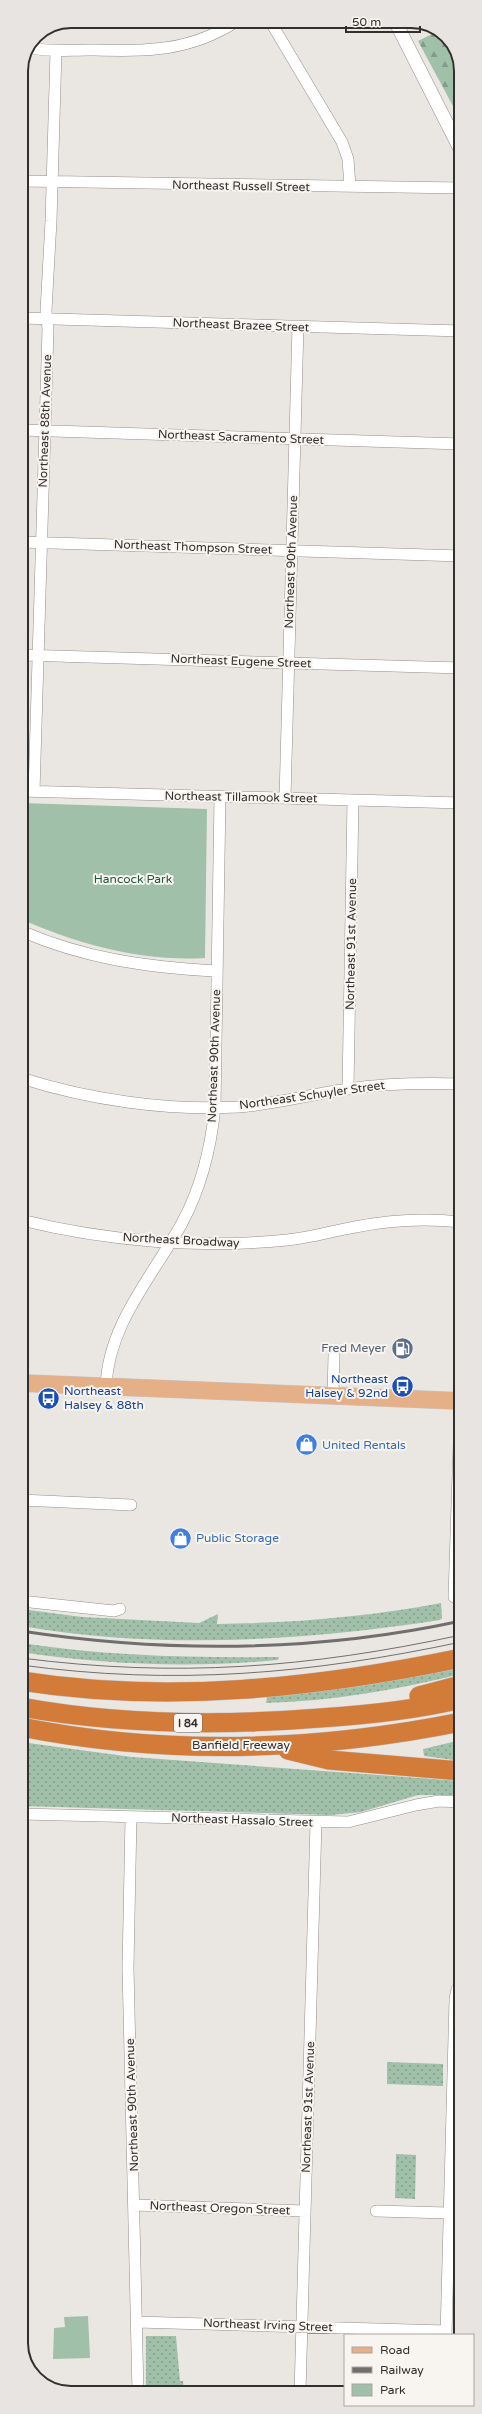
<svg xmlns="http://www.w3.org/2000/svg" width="482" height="2414" viewBox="0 0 482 2414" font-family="'Varela Round',sans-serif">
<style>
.grass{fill:url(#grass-dots)}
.forest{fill:url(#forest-firs)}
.green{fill:#a0c0a9}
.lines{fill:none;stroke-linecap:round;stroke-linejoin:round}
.minor-casing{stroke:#93908c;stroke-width:12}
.tertiary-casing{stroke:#93908c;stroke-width:14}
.primary-casing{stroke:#c6c5c5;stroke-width:18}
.motorway-casing{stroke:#c6c5c5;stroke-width:20}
.minor{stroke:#fff;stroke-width:11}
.tertiary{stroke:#fff;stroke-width:13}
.primary{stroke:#e5b088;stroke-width:17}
.motorway{stroke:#d37b39;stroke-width:19}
.tram{stroke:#716f6d;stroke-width:1}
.rail{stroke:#716f6d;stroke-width:3}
.labels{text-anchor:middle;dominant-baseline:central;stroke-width:4;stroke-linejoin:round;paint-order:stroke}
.shield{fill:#f8f4f0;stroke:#6d6b69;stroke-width:1}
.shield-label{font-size:11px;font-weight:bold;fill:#32302f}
.street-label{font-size:12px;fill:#32302f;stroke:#f8f4f0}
.park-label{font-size:12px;fill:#1c5c36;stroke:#f8f4f0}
.service-label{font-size:12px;fill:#4e5e75;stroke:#f8f4f0;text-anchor:end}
.transit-label{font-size:12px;fill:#164399;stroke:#f8f4f0;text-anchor:end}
.shop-label{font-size:12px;fill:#366cbe;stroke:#f8f4f0;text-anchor:start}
.rim{fill:none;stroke:#32302f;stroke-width:2}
</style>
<defs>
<pattern id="grass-dots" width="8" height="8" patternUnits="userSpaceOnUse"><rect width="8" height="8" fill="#a0c0a9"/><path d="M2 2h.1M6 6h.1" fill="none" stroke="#839c8a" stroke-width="1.8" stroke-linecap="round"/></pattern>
<pattern id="forest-firs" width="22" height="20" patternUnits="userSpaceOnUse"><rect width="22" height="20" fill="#a0c0a9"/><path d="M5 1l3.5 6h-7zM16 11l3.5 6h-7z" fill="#839c8a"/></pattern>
</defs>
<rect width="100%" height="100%" fill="#eae7e3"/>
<path class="grass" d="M441 1603 442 1618 440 1620C302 1641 160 1650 21 1626V1609L82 1617 199 1623 218 1614 217 1624C292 1623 367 1617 441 1603Z
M21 1643C107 1656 192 1658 279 1657L278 1660C192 1668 107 1665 21 1652Z
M461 1668V1674C396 1690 332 1701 266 1703L267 1697 362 1686Z
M461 1740V1761L424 1756 423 1749Z
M21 1742 132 1757 461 1781V1795H418L361 1812 331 1815 21 1806Z
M387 2062 443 2064V2086L387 2084Z
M396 2154 416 2155 415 2199 395 2198Z
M146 2336H176L180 2381H183L184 2393H146Z"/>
<path class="forest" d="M438 31 444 34 461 89V121L418 41Z"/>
<path class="green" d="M21 803 207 809 205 958C142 962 77 944 21 919Z
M88 2316 90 2358 53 2359 54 2328 65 2327 64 2317Z"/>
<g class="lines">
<defs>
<path id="minor" d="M270 21 342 142 348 159 350 186
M31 48C50 52 69 50 89 50 144 51 188 53 237 21
M21 181 461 188
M21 318 461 331
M21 430 461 444
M21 542 461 556
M21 655 461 668
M21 791 461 803
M34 792 48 329 46 311 51 221 56 51
M285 798 298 326
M21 931C86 959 146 967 216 971
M21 1078C90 1100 167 1111 239 1107 277 1104 312 1094 349 1089 387 1083 423 1083 461 1084
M348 1089 353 800
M21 1220C106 1241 200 1249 287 1240 310 1238 332 1231 355 1227 390 1220 425 1218 461 1222
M106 1387C108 1324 153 1276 182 1223 201 1188 211 1147 215 1107L220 797
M333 1396 334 1355
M21 1500 131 1505
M454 1597 459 1444 461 1437
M21 1601 114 1611 120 1609
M21 1814 348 1822 416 1805 439 1801 461 1802
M131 1817 128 1968 138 2393
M450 2169H461
M134 2205 305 2211
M376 2211 448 2213
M137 2322 446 2331
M446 2335 455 1999 457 1989 461 1985
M300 2393 316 1822"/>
<path id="tertiary" d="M395 21 461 151"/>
<path id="primary" d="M21 1383 461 1401"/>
<path id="motorway" d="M21 1681C168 1704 317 1688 461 1658
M419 1696 461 1685
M21 1707C120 1725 220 1726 320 1718 367 1715 415 1710 461 1699
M21 1727C167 1756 316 1751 461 1722
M288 1750 329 1760 461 1771"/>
</defs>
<use href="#minor" class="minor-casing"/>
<use href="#tertiary" class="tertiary-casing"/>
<use href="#primary" class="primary-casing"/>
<use href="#motorway" class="motorway-casing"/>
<use href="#minor" class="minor"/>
<use href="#tertiary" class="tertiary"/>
<use href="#primary" class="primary"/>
<use href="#motorway" class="motorway"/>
<path class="tram" d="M21 1658C177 1678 308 1668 461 1635
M21 1665C175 1686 310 1674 461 1642"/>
<path class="rail" d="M21 1631C166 1653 317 1652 461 1621"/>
</g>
<defs>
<symbol id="fuel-disc" viewBox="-11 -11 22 22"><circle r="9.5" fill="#5c6f8a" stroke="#f8f4f0"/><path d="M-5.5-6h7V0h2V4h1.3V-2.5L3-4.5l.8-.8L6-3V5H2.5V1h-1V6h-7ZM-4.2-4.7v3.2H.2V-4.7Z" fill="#fff"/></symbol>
<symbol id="bus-disc" viewBox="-11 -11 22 22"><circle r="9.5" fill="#1a4fb4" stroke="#f8f4f0"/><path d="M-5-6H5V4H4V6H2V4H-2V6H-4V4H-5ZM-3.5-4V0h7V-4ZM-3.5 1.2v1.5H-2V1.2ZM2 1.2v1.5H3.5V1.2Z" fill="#fff"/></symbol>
<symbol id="shop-disc" viewBox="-11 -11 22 22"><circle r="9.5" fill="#3f7fe0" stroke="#f8f4f0"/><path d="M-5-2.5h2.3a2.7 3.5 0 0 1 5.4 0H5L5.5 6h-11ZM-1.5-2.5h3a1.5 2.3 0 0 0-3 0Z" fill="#fff"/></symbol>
</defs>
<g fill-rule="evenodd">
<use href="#fuel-disc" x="390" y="1336" width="25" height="25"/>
<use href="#bus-disc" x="390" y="1374" width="25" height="25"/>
<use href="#bus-disc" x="36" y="1386" width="25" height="25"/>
<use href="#shop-disc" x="294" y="1432" width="25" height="25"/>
<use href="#shop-disc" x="168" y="1526" width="25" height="25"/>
</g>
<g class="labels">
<rect class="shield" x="174" y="1714" width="28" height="18" rx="3"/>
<g class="shield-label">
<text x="188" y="1723">I 84</text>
</g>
<g class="street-label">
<text transform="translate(241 186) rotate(1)">Northeast Russell Street</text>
<text transform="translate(241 325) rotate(2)">Northeast Brazee Street</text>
<text transform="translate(45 421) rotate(-88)">Northeast 88th Avenue</text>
<text transform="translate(241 437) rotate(2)">Northeast Sacramento Street</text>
<text transform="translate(193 547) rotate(2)">Northeast Thompson Street</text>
<text transform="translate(291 562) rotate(-88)">Northeast 90th Avenue</text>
<text transform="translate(241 661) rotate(2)">Northeast Eugene Street</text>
<text transform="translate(241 797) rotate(1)">Northeast Tillamook Street</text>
<text transform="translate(351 944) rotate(-89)">Northeast 91st Avenue</text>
<text transform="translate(214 1056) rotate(-88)">Northeast 90th Avenue</text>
<text transform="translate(312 1095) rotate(-8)">Northeast Schuyler Street</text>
<text transform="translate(181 1240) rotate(3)">Northeast Broadway</text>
<text x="241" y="1745">Banfield Freeway</text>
<text transform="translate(242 1820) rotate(2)">Northeast Hassalo Street</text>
<text transform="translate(132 2105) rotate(-92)">Northeast 90th Avenue</text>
<text transform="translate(308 2107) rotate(-88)">Northeast 91st Avenue</text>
<text transform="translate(220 2208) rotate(2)">Northeast Oregon Street</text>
<text transform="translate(268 2325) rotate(2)">Northeast Irving Street</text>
</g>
<g class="park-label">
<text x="133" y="879">Hancock Park</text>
</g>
<g class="service-label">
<text x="386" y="1348">Fred Meyer</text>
</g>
<g class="transit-label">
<text x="388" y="1379">Northeast<tspan x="388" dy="14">Halsey &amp; 92nd</tspan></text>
<text x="64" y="1391" text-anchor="start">Northeast<tspan x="64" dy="14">Halsey &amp; 88th</tspan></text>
</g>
<g class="shop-label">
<text x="322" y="1445">United Rentals</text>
<text x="196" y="1538">Public Storage</text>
</g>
</g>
<path d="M0 0H482V2414H0ZM71 28H411A43 43 0 0 1 454 71V2343A43 43 0 0 1 411 2386H71A43 43 0 0 1 28 2343V71A43 43 0 0 1 71 28Z" fill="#e8e4e1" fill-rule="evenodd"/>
<path class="rim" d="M71 28H411A43 43 0 0 1 454 71V2343A43 43 0 0 1 411 2386H71A43 43 0 0 1 28 2343V71A43 43 0 0 1 71 28Z"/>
<rect x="344" y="2334" width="130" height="72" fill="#f8f4f0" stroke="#a9a6a3"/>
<rect x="352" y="2347" width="20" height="6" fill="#e5b088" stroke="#a9a6a3"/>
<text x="380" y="2354" font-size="12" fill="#32302f">Road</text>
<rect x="352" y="2367" width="20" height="6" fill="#716f6d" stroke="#a9a6a3"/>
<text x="380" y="2374" font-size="12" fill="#32302f">Railway</text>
<rect x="352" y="2384" width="20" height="12" fill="#a0c0a9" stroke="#a9a6a3"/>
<text x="380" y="2394" font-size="12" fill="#32302f">Park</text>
<path d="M346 26v6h74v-6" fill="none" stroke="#32302f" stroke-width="2"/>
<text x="352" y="26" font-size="12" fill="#32302f" stroke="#f8f4f0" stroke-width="3" paint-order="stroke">50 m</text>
</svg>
